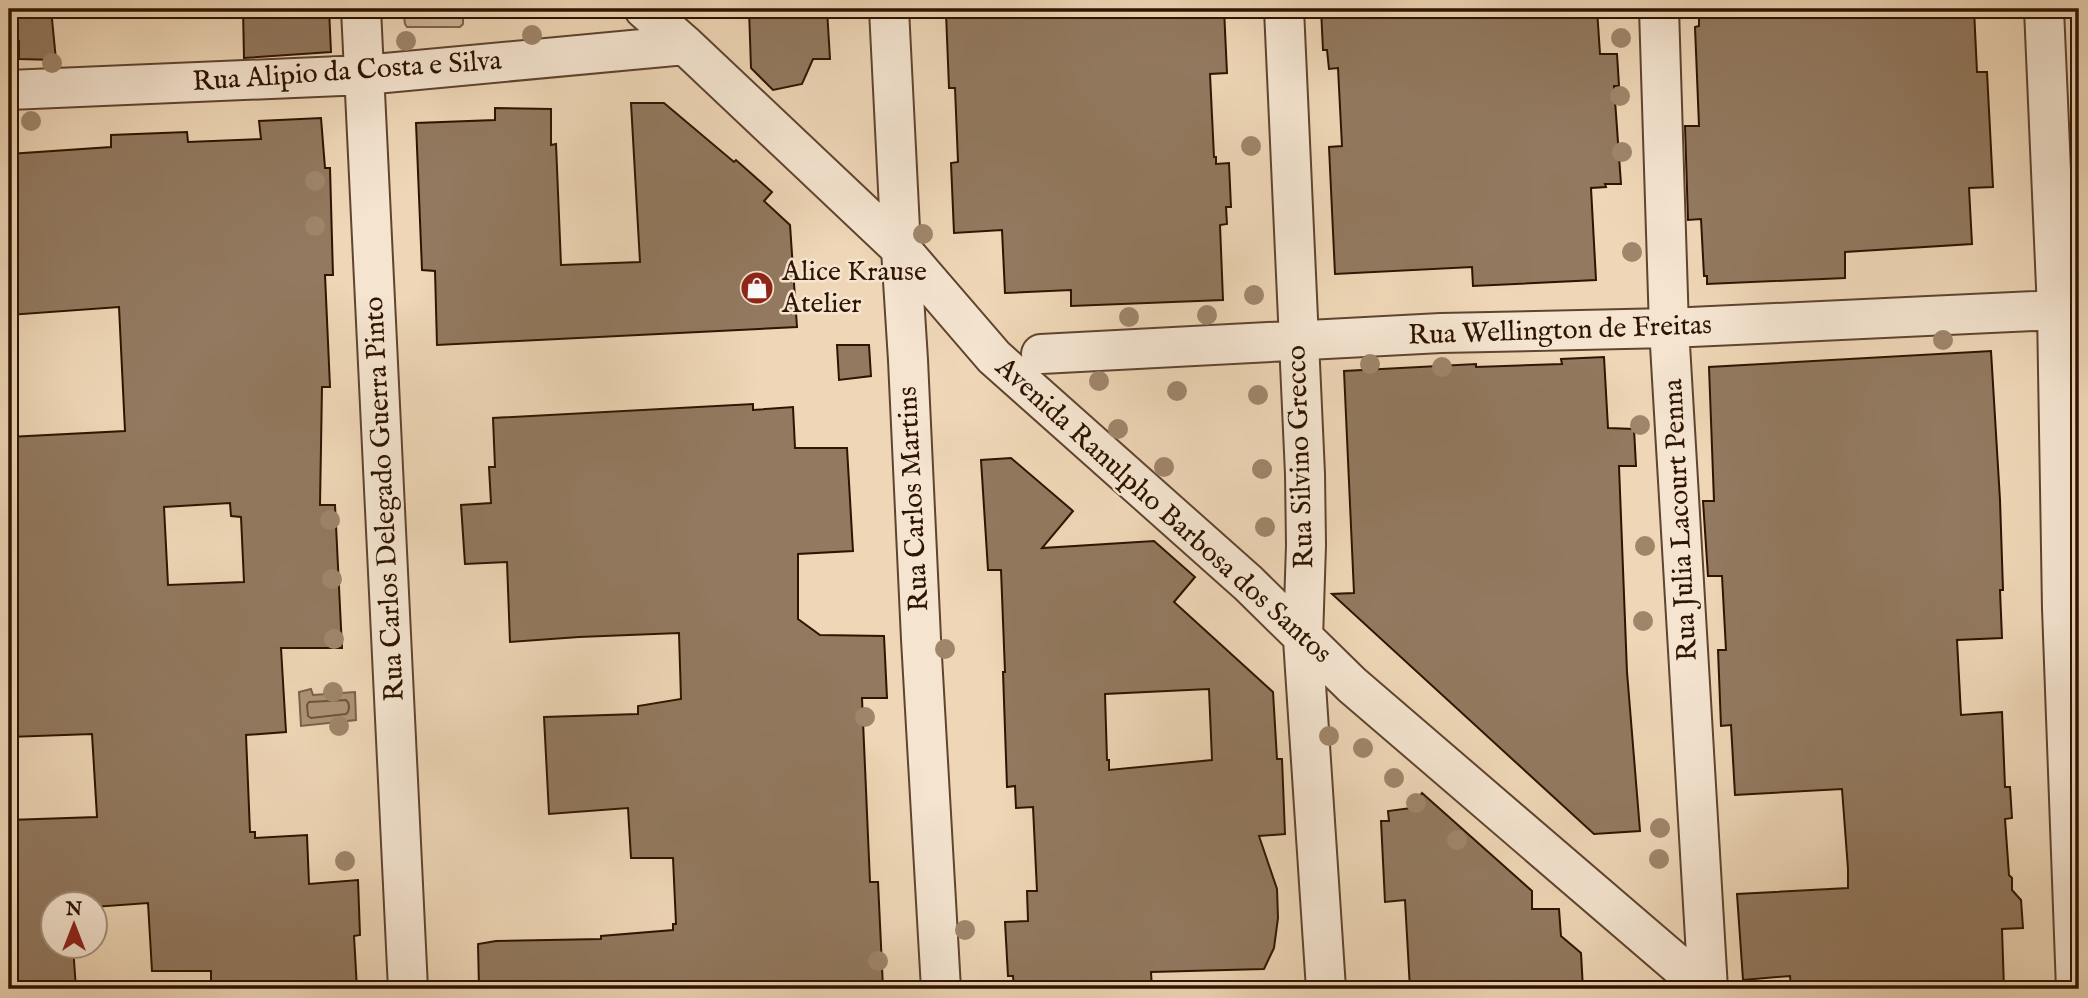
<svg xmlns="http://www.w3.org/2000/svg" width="2088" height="998" viewBox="0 0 2088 998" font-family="'IM FELL English',serif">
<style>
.green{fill:#ceb597;stroke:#7e644c;stroke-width:2}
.water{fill:#ad9478;stroke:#7b6148;stroke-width:2}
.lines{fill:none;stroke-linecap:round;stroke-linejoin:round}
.shore{stroke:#6e543c;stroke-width:2}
.building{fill:#92795f;stroke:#2f1400;stroke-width:2;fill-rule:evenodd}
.minor-casing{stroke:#5f442e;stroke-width:42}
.minor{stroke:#f4e4d0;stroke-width:38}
.tree{fill:#9f866b}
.labels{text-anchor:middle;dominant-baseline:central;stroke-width:5;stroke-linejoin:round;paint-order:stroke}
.street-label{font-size:28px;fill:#2f1400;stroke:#f4e4d0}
.poi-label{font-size:28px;fill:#2f1400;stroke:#f4e4d0;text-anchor:start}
</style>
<rect width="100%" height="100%" fill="#eed6b6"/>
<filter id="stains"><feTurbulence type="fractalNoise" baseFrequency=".00286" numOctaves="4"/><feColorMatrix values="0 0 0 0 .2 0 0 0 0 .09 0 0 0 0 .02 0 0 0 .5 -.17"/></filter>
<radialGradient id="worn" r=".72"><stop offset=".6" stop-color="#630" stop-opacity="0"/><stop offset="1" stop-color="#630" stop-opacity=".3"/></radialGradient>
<path class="green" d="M403 9H459L463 18V24L460 27H407L405 24Z"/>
<path class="water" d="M311 689 313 695 355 692 356 720 301 726 299 692Z"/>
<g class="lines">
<path class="shore" d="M346 700C350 703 350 711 346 714L311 718 308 716 307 705 309 702Z"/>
</g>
<path class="building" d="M9 9H51L56 60 19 59V41H9Z
M243 9H329L331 52 244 58Z
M749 9H827L830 59H813L802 84 773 90 751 68Z
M1041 9H1224L1227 73 1210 74 1214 157H1216V164L1229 163 1231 207H1226L1227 224 1220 225 1223 300 1071 306V290L1005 293 1002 230 954 233 951 163 958 162 955 88H949L946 13Z
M1321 9H1597L1600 54H1617L1619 86H1614L1621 184H1605L1606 187 1591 188 1596 280 1473 286 1472 267 1335 274 1329 147 1342 146 1338 68 1329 69 1327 50H1323Z
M1699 9H1974L1977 72H1987L1993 187 1969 188 1972 244 1845 252V278L1707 284V276H1704L1701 219 1688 220 1685 126H1699L1695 27 1699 26Z
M631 103H664L734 162 736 160 772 192 764 201 790 225 797 327 437 345 435 271 422 270 416 123 495 120V108L551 109V145L556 144 561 265 640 262Z
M321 118 325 168H330L333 275H325L330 387H322L320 505H335L342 648H281L286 732 246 735 250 832H255V838L307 835 309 884 358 880 360 935 354 936 357 989H211V971H152L148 903 94 907V904H52V946H73L76 989H9V820L97 817 92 734 9 737V437L125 431 119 307 9 315V154L111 147V135L187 132 188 142 261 139 259 121ZM230 503 231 516 241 517 244 582 168 585 164 507Z
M837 345H869L871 376 839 380Z
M1991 351 2000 500 2003 590H2000L2002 638 1957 640 1961 715 2002 712 2005 787H2010L2012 818 2005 819 2009 875 2012 878V890L2021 900 2023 928 2002 929 2004 989H1791L1790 976 1743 980 1737 894 1848 888V869L1842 789 1735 795 1731 725 1721 726 1718 650H1726L1722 576H1708L1703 501H1714L1709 367Z
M1604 357 1608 428 1634 429 1636 466H1619L1627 672 1640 831 1594 834 1332 594 1354 593 1344 371 1476 364V367L1562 364 1561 359Z
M753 404V410L793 407 795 448H847L853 551 798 554V619L820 635 884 636 887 698H862L870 882H878L883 988H479L478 944 496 941 601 939V936L673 930V924H676L673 858H631L628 808 549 814 544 717 638 714V706L681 699 679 633 579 637 510 642 507 562 465 564 461 505 491 503 489 467H495L493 418Z
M1011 458 1073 511 1042 548 1154 541 1195 577 1174 602 1273 692 1277 759H1282L1285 834 1259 836 1277 889 1278 918 1274 948 1264 969 1151 972 1152 989H1014L1013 976H1008L1005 922 1028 921 1027 891H1037L1033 807 1016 808 1015 786 1007 787 1003 672H1005L1001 570H988L981 460ZM1209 689 1212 760 1109 770V760H1107L1105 694Z
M1422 793 1532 891V909H1559L1561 936 1581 953 1583 989H1410L1405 900 1385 902 1381 821H1389L1388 811 1411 808Z"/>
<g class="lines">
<defs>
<path id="minor" d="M361 9 408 989
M644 9 685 45 901 249 994 357 1248 583 1352 685 1706 989
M889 9 901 249 908 360 921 639 941 989
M1284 9 1305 474 1306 545 1303 639 1326 989
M1659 9 1669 328 1708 989
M2044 9 2057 310 2062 608 2076 989
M9 90 364 75 685 45
M1041 354 1441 333 1669 328 2079 309"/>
</defs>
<use href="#minor" class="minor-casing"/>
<use href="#minor" class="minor"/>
</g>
<g class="tree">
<circle cx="532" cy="35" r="10"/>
<circle cx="1621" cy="38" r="10"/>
<circle cx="406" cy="41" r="10"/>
<circle cx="52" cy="63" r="10"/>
<circle cx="1620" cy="96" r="10"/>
<circle cx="31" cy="121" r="10"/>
<circle cx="1251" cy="146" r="10"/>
<circle cx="1622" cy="152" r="10"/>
<circle cx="315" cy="181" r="10"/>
<circle cx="315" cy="226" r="10"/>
<circle cx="923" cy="234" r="10"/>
<circle cx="1632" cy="252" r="10"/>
<circle cx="1254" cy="295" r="10"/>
<circle cx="1207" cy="315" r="10"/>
<circle cx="1129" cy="317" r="10"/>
<circle cx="1943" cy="340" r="10"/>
<circle cx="1370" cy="364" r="10"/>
<circle cx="1442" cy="367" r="10"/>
<circle cx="1099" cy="381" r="10"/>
<circle cx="1177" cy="391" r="10"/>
<circle cx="1258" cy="395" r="10"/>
<circle cx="1640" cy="425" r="10"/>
<circle cx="1118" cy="429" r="10"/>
<circle cx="1164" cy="467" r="10"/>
<circle cx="1262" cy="469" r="10"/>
<circle cx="330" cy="520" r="10"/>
<circle cx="1265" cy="527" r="10"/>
<circle cx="1645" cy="546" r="10"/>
<circle cx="332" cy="579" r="10"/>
<circle cx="1643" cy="621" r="10"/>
<circle cx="334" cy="639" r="10"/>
<circle cx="945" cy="649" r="10"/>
<circle cx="333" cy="692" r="10"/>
<circle cx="865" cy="717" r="10"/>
<circle cx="339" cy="726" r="10"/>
<circle cx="1329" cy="736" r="10"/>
<circle cx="1363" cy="748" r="10"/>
<circle cx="1394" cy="778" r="10"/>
<circle cx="1416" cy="803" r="10"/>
<circle cx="1660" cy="828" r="10"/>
<circle cx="1457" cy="840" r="10"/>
<circle cx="1659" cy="859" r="10"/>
<circle cx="345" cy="861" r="10"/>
<circle cx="965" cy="930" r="10"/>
<circle cx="878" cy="961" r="10"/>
</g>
<defs>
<symbol id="shop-disc" viewBox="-11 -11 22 22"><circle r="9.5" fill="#8f2418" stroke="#f4e4d0"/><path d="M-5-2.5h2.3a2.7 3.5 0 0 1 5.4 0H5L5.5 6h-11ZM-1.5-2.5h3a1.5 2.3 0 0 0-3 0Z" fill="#fff"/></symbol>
</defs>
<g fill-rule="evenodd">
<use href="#shop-disc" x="738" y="269" width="38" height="38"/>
</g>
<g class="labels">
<g class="street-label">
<text transform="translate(347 72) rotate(-4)">Rua Alipio da Costa e Silva</text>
<text transform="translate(1560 331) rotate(-2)">Rua Wellington de Freitas</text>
<text transform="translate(1301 457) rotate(-92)">Rua Silvino Grecco</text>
<text transform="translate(385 499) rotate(-93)">Rua Carlos Delegado Guerra Pinto</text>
<text transform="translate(914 499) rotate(-93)">Rua Carlos Martins</text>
<text transform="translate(1163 511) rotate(42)">Avenida Ranulpho Barbosa dos Santos</text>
<text transform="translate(1681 520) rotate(-93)">Rua Julia Lacourt Penna</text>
</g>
<g class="poi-label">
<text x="782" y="272">Alice Krause<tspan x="782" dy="32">Atelier</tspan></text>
</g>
</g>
<rect width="2088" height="998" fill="none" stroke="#eed6b6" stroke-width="35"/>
<rect x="10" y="10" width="2067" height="977" fill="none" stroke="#2f1400" stroke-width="3.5"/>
<rect x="18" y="18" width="2053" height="963" fill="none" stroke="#2f1400" stroke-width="2"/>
<g transform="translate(74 925)"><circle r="33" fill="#f4e4d0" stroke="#a5917d" stroke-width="2"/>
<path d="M0-5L12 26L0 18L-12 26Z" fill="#8f2418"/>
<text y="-10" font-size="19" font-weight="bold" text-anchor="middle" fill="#2f1400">N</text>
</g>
<rect width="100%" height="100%" filter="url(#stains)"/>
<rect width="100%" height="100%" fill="url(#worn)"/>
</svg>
